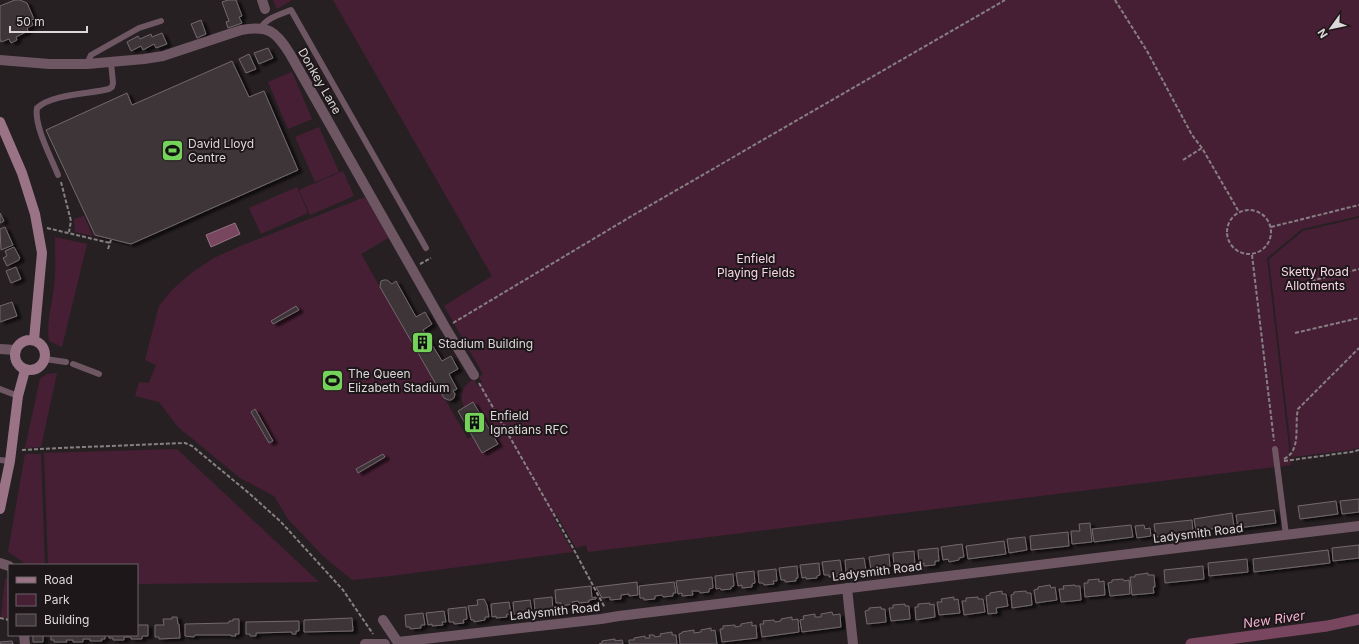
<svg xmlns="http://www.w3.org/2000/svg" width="1359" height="644" viewBox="0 0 1359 644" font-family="Inter,sans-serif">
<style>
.green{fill:#471f34}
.water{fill:#78465f;stroke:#967284}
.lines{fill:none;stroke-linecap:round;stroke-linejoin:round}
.canal{stroke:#78465f;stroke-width:11}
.building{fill:#3c3438;stroke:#73696d;filter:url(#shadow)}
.path{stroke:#868083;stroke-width:2;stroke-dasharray:4 2;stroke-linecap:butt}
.lane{stroke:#6e5762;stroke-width:6}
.street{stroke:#6e5762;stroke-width:10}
.secondary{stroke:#9a7486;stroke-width:10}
.labels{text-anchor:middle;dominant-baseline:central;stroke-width:4;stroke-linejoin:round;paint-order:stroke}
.street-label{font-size:12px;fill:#dcd7d9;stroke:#1e171a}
.poi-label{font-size:12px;fill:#dcd7d9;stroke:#1e171a;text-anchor:start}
.park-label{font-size:12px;fill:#f8d6e5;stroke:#1e171a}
.water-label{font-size:13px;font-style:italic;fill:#f6b4d3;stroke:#1e171a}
</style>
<defs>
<filter id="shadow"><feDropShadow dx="4.5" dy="2.5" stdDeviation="1" flood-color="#0009"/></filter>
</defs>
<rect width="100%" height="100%" fill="#272023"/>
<path class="green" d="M273 0H292L277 9Z
M333 0H1359V216L1302 229 1267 258 1291 465 588 552 586 545 576 548 556 514 553 517 573 552 391 576 352 580 322 555 288 519 274 496 240 478 178 427 159 402 135 396 139 382 149 383 156 365 145 360 159 306 171 291 191 273 214 258 238 247 365 197 388 237H390L361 254 468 439 472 436 482 453 497 444 474 402 464 407C459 395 462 386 474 379L478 386 482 382 479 377 483 374 444 306 492 276Z
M292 72 312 119 288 129 268 82Z
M319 127 339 172 315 182 295 137Z
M343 171 354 196 310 215 299 190Z
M297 187 308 213 261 234 249 208Z
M84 216 93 236 75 232 74 219Z
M1359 218V448L1350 450 1292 457 1269 259 1303 231Z
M55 237 87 244 62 347 49 341C46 322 52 306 54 288 56 271 55 254 55 237Z
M57 373 41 447 25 448 40 379 47 374Z
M177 449 319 582 137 584V565H48L44 453Z
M25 454H41L45 565H25L22 561 8 552Z
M8 578 9 579V619L1 617 5 579Z"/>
<path class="water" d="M235 223 240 234 211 247 206 235Z"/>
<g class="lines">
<path class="canal" d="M1191 644 1327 626 1359 619"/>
</g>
<path class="building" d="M15 0H20L27 3 34 19 31 20 33 25 27 28 28 31 16 37 17 40 11 43 9 39 1 42 0 39V6Z
M228 0H236L242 16 239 17 242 23 228 28 226 22 229 21 222 2Z
M201 20 206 34 197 38 191 24Z
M162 33 167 44 156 48 154 44 143 50 141 46 131 51 127 42 138 36 140 39 151 34 152 37Z
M268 48 273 58 259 64 254 53Z
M249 54 256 69 246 73 239 59Z
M232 61 249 97 264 91 298 170 131 244 95 235 46 130 127 93 132 105Z
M0 213 4 221 0 223Z
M5 227 13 245 1 250 0 229Z
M14 247 20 258 19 259V260L7 266 3 258 7 256 5 251Z
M16 267 21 279 11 283 6 271Z
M384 280H387L392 284 396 281 416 317 425 312 432 324 423 330 442 361 451 356 458 369 449 374 457 389 453 391 455 394 454 398 451 400H448L444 398 380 287 381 281Z
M12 302 17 316 0 322V306Z
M296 306 299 310 273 324 271 321Z
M473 402 498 444 482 453 458 411Z
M255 409 273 441 269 443 251 412Z
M383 454 385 457 358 473 356 469Z
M1359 499V512L1342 514 1340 501Z
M1336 501 1338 514 1300 519 1298 506Z
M1274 510 1276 523 1238 528 1236 515Z
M1232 513 1234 526 1196 531 1194 519Z
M1192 520 1193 533 1156 537 1154 524Z
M1090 523 1092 542 1072 544 1071 531H1080L1079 524Z
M1131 525 1133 537 1094 542 1092 529Z
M1144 525 1145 529 1150 528 1151 536 1137 538 1135 526Z
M1068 532 1069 546 1031 550 1030 536Z
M1025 537 1027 550 1009 553 1007 539Z
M1004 541 1006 554 968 559 966 546Z
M962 544 964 557 959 558V560L949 562 948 559 943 560 941 547Z
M1359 545V558L1333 561 1332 548Z
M938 548 939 561H935V565L924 566V563L919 564 918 550Z
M1328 550 1330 563 1254 572 1253 559Z
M914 551 915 565H911V567L899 568V567H894L893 553Z
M889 554 890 567H886L887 571 875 572V569L871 570 869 557Z
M864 558 866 570 862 571V574L851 575 850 573H846L845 560Z
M1247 559 1248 572 1209 576 1208 563Z
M840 560 842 573H838V576L829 577V575H824L822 562Z
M819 563 820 575 817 576V578L806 579V577L802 578 800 565Z
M797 566 798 578H796V581L785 582V580H781L779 568Z
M1203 566 1204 579 1165 583 1164 570Z
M776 569 777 581H773L774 584 764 585 763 583H759L758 571Z
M754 571 755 583 752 584V587L742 588V585L738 586 736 573Z
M1148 573V575H1154L1155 587H1153L1154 593 1132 595 1130 577H1135V575Z
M733 574 734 586 731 587V589L721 590 720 588 716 589 715 576Z
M712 577 713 588 709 589V592L700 593 699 591H692L693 595 682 596V593L678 594 676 581Z
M1099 579V582L1104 581 1105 595 1085 597 1084 583H1088V580Z
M1123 579 1124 581 1129 580 1130 594 1110 596 1108 583 1112 582V580Z
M637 582 638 595 629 596V594L621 595V599L610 600V597L602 598 596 587Z
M674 582 676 593H673V596L663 597 662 595 655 596V599L644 600V598H640L639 586Z
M1050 585 1051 588 1055 587 1057 600 1036 603 1034 590 1038 589V587Z
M1075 585V586H1080L1081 600 1061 602 1059 589H1064L1063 586Z
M591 586 592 598 596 597V599L589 600V602L579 603 578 601 572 602 573 604 561 606V603H556L555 590Z
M1002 591V594H1006L1008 606 996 608 997 613 988 614 986 596 990 595V593Z
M1026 591 1027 593H1031L1032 605 1012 608 1011 595 1014 594V592Z
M552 597 553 609H549L550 612 539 613V610L535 611 534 599Z
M954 597V600L958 599 960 613 939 615 937 602H942L941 599Z
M978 597V599H983L985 612 964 615 962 601H966V598Z
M484 599 487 605 489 617H485V620L474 622V620H471L468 606 478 605 477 600Z
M530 600 532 612H528V615L518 616V614H514L513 602Z
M509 602 511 614 506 615 507 617 496 618V616L492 617 491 604Z
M930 603V605L934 604 935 617 916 620 915 607H918V604Z
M905 604V606H909L910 619 891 621 889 608H893V605Z
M466 607 467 619 463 620 464 623 454 624V622H449L448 609Z
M881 607V609H885L886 622 867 624 865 611 869 610V608Z
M444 611 446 622H442L443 625 432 626V624L428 625 426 613Z
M832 612 833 615 840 614 841 627 802 632 800 620 804 619 803 616 815 614V617H821V614Z
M423 613 425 625H421V628L410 629V627H406L405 615Z
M172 617H177L178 624H179L180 638 159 639V637H155V625H164L163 619H172Z
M792 617V620L798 619 799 632 762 637 760 624H764L763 621 774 620 775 622 781 621V619Z
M352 618 353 631 304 632V620Z
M233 619H239V634H235L236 636H231V635H195L194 637 185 636V624L229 623V621H233Z
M299 621V631H296V634H292V632L256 633V636H250V634H246V622Z
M752 622V626L756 625 757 638 722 642 720 629H723V626L735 625V627L741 626V624Z
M137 625H148V636H142V639H131V637H124V640H113V638H109V635H137Z
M711 628V631L715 630 717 644H680L679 634 682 633V632L694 630V633L701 632V630Z
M672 632V635H676L677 644H630L629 643V640H634V638L645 636V638H650L649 635H654L655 637 661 636 660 634Z
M33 635H43V642H33Z
M51 635H105V639H101L102 641H90V639H83V642H73V640H66L67 642H54V640H51Z
M615 639V641L622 640 623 644H599L602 643V641Z
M12 641 13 644H0V642Z"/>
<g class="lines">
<path class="path" d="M1115 0 1147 51 1192 135 1202 148 1239 212
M1183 160 1202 148
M61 182 71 221 69 232
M1227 232a22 22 0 1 1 44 0a22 22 0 1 1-44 0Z
M1271 227 1359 205
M47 228 110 243
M108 249 111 240
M1252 255 1274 441
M420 264 431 258
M1294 285 1359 269
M453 323 635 214 1005 0
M1295 333 1359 318
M479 383 573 548 605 608
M491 432 506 425
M22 450 59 448 185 443 192 446 250 494 281 522 343 590 373 634
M1284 459C1302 450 1294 426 1298 409L1359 348
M1284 461 1351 452 1359 450
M0 618 9 620"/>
<path class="lane" d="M261 28C266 18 281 14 291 10L426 248
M87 64 91 55 139 28 161 21
M58 175C51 157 34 126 37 108 52 94 89 94 109 89L112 87 113 83 111 62
M45 359 66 362
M73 364 99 374
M0 389 18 396
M1275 449 1286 535
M0 460 10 461"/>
<path class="street" d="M262 0 265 9
M0 60 49 64H87L144 59 163 56 241 30C268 25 276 31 290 54L445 327 474 375
M0 349 16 350
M0 563 9 566
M847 588 853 644
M383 620 399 644
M24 635 25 644
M398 642 601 619 619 616 1359 526
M365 644H385"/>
<path class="secondary" d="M0 122 22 173 35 214 42 253 34 340
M15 355a15 15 0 1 1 30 0a15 15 0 1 1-30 0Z
M0 509 10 461 18 396 25 370"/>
</g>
<defs>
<symbol id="stadium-square" viewBox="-11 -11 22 22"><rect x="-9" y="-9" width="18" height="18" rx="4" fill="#75d25b" stroke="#1e171a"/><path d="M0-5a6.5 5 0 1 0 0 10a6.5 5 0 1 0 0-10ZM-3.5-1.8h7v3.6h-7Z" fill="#111"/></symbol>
<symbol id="building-square" viewBox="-11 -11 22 22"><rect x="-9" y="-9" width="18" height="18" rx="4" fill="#75d25b" stroke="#1e171a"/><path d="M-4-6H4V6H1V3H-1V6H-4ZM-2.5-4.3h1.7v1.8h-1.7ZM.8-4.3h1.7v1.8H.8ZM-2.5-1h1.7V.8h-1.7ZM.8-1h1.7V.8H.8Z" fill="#111"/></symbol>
</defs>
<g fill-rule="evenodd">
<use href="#stadium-square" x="160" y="138" width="25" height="25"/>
<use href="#building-square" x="410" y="330" width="25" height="25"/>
<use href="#stadium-square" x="320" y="368" width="25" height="25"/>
<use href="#building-square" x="462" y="410" width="25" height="25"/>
</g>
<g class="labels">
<g class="street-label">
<text transform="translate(320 81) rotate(60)">Donkey Lane</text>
<text transform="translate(1198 533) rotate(-7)">Ladysmith Road</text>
<text transform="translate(877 571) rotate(-7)">Ladysmith Road</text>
<text transform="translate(555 611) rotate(-6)">Ladysmith Road</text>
</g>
<g class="poi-label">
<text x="188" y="143">David Lloyd<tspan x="188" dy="14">Centre</tspan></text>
<text x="438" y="343">Stadium Building</text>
<text x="348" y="373">The Queen<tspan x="348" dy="14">Elizabeth Stadium</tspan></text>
<text x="490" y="415">Enfield<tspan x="490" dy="14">Ignatians RFC</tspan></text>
</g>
<g class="park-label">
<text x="756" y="258">Enfield<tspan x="756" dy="14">Playing Fields</tspan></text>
<text x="1315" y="271">Sketty Road<tspan x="1315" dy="14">Allotments</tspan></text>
</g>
<g class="water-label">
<text transform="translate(1274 619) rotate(-8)">New River</text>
</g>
</g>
<rect x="8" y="564" width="130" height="72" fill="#1e171a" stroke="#6a6466"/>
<rect x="16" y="577" width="20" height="6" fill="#9a7486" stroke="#6a6466"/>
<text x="44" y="584" font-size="12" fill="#dcd7d9">Road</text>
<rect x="16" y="594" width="20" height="12" fill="#471f34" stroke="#6a6466"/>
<text x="44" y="604" font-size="12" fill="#dcd7d9">Park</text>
<rect x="16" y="614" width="20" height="12" fill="#3c3438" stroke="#6a6466"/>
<text x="44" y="624" font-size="12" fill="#dcd7d9">Building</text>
<g transform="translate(1331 28) rotate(237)" stroke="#1e171a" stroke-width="3" paint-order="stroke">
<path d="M0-3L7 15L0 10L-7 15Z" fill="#dcd7d9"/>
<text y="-6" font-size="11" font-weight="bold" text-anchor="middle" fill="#dcd7d9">N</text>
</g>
<path d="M10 26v6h77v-6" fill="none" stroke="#dcd7d9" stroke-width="2"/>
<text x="16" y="26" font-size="12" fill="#dcd7d9" stroke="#1e171a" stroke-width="3" paint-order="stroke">50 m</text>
</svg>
